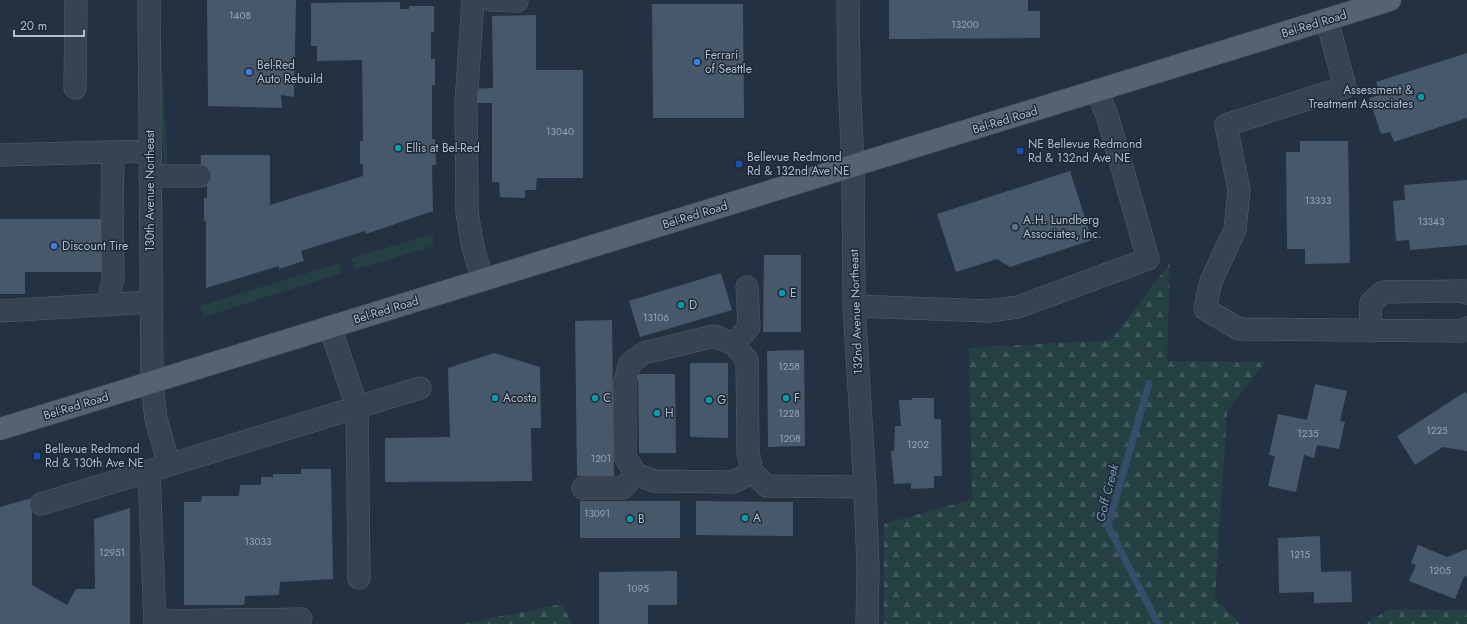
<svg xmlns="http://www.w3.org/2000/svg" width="1467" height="624" viewBox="0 0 1467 624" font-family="Jost,sans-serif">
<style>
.forest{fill:url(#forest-firs)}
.garden{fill:#254043}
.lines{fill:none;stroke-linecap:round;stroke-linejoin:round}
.stream{stroke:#344e6a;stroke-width:7}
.building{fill:#48586b}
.minor-casing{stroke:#55616f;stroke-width:23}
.major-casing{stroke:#414c5a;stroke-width:23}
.minor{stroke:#374351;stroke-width:22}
.major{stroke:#556271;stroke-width:22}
.shop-dot{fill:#3f7fe0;stroke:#1c2836;stroke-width:1.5}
.culture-dot{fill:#0f9aa8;stroke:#1c2836;stroke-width:1.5}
.transit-dot{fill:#1a4fb4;stroke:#1c2836;stroke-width:1.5}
.service-dot{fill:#5c6f8a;stroke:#1c2836;stroke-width:1.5}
.labels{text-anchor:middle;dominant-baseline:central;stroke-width:3;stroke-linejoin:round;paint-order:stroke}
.number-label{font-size:10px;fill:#99a4b4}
.street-label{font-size:12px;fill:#b4becc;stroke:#1c2836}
.poi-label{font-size:12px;fill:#b4becc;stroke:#1c2836;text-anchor:start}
.water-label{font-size:13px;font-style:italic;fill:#7896b6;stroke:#1c2836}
</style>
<defs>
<pattern id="forest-firs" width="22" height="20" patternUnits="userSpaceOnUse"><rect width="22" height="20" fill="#254043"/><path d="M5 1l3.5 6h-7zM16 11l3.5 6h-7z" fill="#425a5d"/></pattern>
</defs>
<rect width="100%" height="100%" fill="#233142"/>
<path class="forest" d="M1170 263 1167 361 1265 362 1227 412 1215 599 1241 624H884V524L972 499 969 348 1111 340Z
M562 604 572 624H461Z
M1390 609 1467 610V624H1365Z"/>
<path class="garden" d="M161 41 167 151V169L164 164 158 52Z
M433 234V246L355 270 351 258Z
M339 263 342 273 204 317 200 306Z"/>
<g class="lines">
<path class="stream" d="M1149 383 1108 526 1158 624"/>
</g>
<path class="building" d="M207 0H296L294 97 281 95 282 108 208 106Z
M889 0H1028V11H1040V38L889 39Z
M400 2V9H409V6H434V32H431V59H435V85H432V139H435L436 165H432L433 211 366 234 365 231 301 251 304 261 279 269V266L206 288V221H204V198H207V186H200L201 155H270V205L363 176V164H360V141H363L362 60 317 61V46H311V3Z
M652 4H743L744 118H653Z
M536 15V70H583V178H537L536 190H525V198L500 197 499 182H492V103H471V89L493 88 492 16Z
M1467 53V118L1394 142 1390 132 1381 134 1369 98 1380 95 1376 82Z
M1300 141H1348L1350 263 1305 264V249H1287L1286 152H1300Z
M1070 171 1092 240 1010 267 997 259 956 272 937 214Z
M1467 180V245L1410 250 1409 240 1396 241 1393 201 1405 200 1404 185Z
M0 219H108V272H25V294H0Z
M764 255H801V332H763Z
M721 273 732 310 640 337 629 301Z
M612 320 614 476H577L575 321Z
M804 350 805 446 768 447 767 351Z
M494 353 540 367 541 428H531L532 481 385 482V438L450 437 448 368Z
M690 363H728V438L690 437Z
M638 374H675L676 453H639Z
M1315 384 1347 391 1340 421 1345 422 1339 449 1317 445 1314 458 1304 455 1296 492 1268 486 1275 456 1269 455 1278 414 1307 420Z
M1465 392 1467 394V451L1443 447 1415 465 1397 436Z
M912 398H934V419H941L942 476H934V488L911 489V483L894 484 891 451H894L895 426H901L899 400H912Z
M301 469H331L333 579 280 582 279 595 245 596 244 605H184V502H201L202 496H239L240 485H261V477H273V474H301Z
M32 498V585L67 605 76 589H95L94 519 130 508V624H0V507Z
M580 501H680V538H580Z
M696 501 793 502V536L696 535Z
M1320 536 1321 572 1351 571 1352 602 1314 603V592L1279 593 1278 538Z
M1418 545 1447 557 1467 549V576L1464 577 1455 599 1409 581 1416 565 1411 563Z
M677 571V605H648V624H599V572Z"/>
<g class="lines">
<defs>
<path id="minor" d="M149 0 152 382 156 419 169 465
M473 0 466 102 467 212 473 248 483 280
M491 0 517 1
M848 0 849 80 853 167 854 306 865 487 868 567 867 624
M1327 20 1345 87 1226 125 1239 190 1235 230 1211 281 1205 309 1239 329 1462 331 1467 328
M75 88 76 0
M0 155 149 151
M150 176H200
M747 287 749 327 734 344 747 360 748 452 752 472
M108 305 113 278 112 213 113 152
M854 306 989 311 1018 307 1148 259 1108 118 1097 91
M0 311 150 302
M330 327 357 407 359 578
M1370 331 1371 303 1383 292 1465 291 1467 293
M149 471 155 624
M636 474 625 457V382L630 363 644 353 714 336 734 344
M583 488H623L636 474 654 481 733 482 752 472 767 486 865 487
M41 504 420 388
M155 621 301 619"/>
<path id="major" d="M0 429 1390 0"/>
</defs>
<use href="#minor" class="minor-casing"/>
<use href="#major" class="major-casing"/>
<use href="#minor" class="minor"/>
<use href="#major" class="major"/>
</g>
<g class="shop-dot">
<circle cx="697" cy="62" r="4"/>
<circle cx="249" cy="72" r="4"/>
<circle cx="54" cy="246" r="4"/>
</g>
<g class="culture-dot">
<circle cx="1421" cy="97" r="4"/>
<circle cx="398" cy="148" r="4"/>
<circle cx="782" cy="293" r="4"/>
<circle cx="681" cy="305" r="4"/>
<circle cx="495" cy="398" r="4"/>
<circle cx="595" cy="398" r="4"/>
<circle cx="786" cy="398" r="4"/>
<circle cx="709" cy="400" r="4"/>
<circle cx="657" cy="413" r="4"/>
<circle cx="745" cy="518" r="4"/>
<circle cx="630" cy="519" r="4"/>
</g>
<g class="transit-dot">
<rect x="1016" y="147" width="8" height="8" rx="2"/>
<rect x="735" y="160" width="8" height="8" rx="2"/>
<rect x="33" y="452" width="8" height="8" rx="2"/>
</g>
<circle class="service-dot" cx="1015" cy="227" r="4"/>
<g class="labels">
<g class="number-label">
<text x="240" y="15">1408</text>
<text x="965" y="24">13200</text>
<text x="560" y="131">13040</text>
<text x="1318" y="200">13333</text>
<text x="1431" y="221">13343</text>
<text x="656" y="317">13106</text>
<text x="789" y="366">1258</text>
<text x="789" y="413">1228</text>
<text x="1437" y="430">1225</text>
<text x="1308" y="433">1235</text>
<text x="790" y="438">1208</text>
<text x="918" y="444">1202</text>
<text x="601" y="458">1201</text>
<text x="597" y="513">13091</text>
<text x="258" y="541">13033</text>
<text x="112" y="552">12951</text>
<text x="1300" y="554">1215</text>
<text x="1440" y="570">1205</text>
<text x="638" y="588">1095</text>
</g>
<g class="street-label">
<text transform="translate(1314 24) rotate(-17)">Bel-Red Road</text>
<text transform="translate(1005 120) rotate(-17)">Bel-Red Road</text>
<text transform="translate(150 191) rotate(-90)">130th Avenue Northeast</text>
<text transform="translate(695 215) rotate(-17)">Bel-Red Road</text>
<text transform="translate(386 310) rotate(-17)">Bel-Red Road</text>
<text transform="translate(856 312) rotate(-92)">132nd Avenue Northeast</text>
<text transform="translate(76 406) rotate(-17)">Bel-Red Road</text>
</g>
<g class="poi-label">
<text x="705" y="55">Ferrari<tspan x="705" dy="14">of Seattle</tspan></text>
<text x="257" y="65">Bel-Red<tspan x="257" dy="14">Auto Rebuild</tspan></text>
<text x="1413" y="90" text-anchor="end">Assessment &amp;<tspan x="1413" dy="14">Treatment Associates</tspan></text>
<text x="1028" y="144">NE Bellevue Redmond<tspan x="1028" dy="14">Rd &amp; 132nd Ave NE</tspan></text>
<text x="406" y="148">Ellis at Bel-Red</text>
<text x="747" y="157">Bellevue Redmond<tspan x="747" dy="14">Rd &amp; 132nd Ave NE</tspan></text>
<text x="1023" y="220">A.H. Lundberg<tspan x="1023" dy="14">Associates, Inc.</tspan></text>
<text x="62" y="246">Discount Tire</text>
<text x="790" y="293">E</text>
<text x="689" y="305">D</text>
<text x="503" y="398">Acosta</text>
<text x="603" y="398">C</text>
<text x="794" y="398">F</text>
<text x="717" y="400">G</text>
<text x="665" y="413">H</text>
<text x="45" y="449">Bellevue Redmond<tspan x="45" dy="14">Rd &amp; 130th Ave NE</tspan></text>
<text x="753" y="518">A</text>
<text x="638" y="519">B</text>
</g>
<g class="water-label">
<text transform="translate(1107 493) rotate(-76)">Goff Creek</text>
</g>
</g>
<path d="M14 30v6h70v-6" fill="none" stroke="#b4becc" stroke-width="2"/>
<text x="20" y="30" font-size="12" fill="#b4becc" stroke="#1c2836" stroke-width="3" paint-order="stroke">20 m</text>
</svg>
